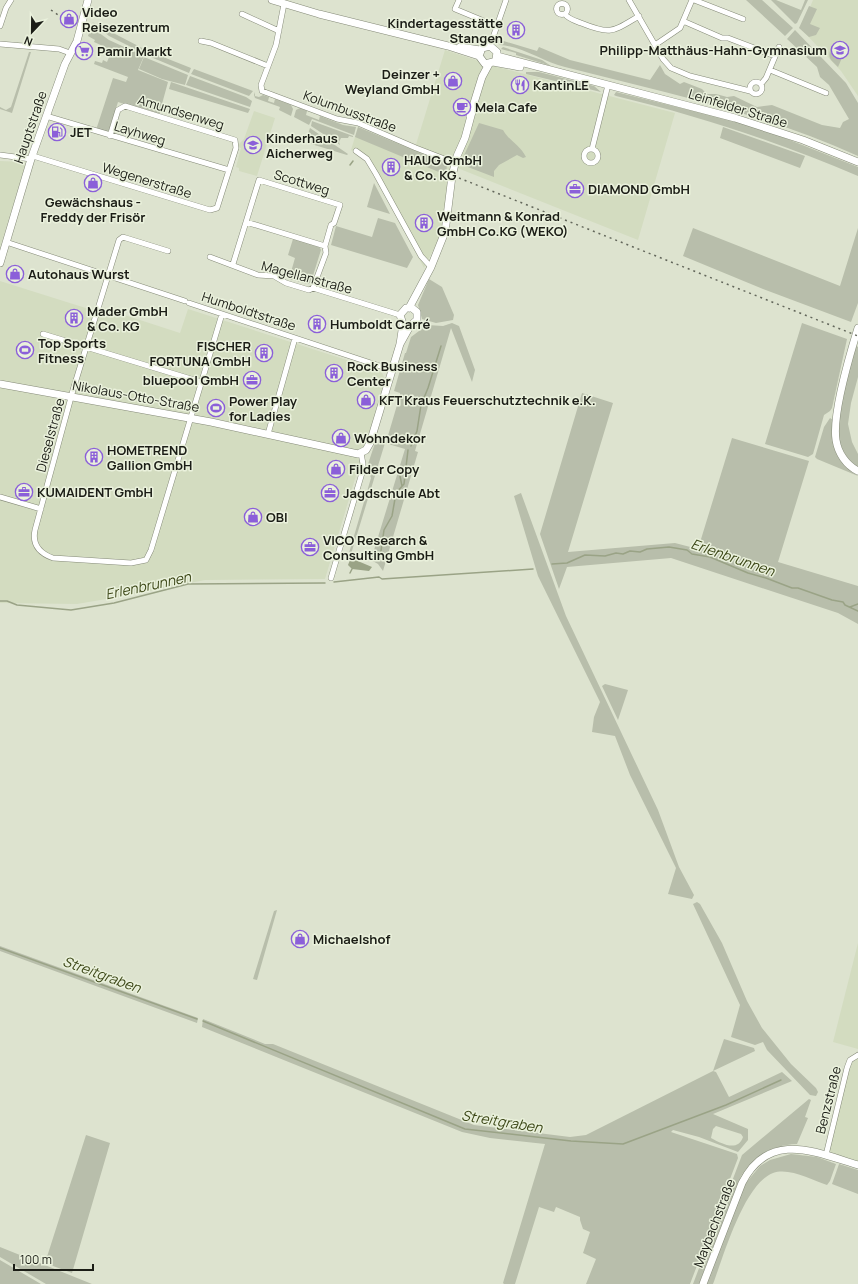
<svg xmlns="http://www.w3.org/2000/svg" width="858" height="1284" viewBox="0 0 858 1284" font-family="Manrope,sans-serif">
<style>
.built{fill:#d3dcc0}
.green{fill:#b8beab;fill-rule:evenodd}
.water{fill:#9aa386}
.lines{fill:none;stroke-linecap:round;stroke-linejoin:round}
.stream{stroke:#9aa386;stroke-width:1.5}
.street-casing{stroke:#858a78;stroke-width:6}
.secondary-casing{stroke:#858a78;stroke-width:8}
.street{stroke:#fff;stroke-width:5}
.secondary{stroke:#fff;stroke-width:7}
.rail{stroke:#63675b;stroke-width:1.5;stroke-dasharray:2 4;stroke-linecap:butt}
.labels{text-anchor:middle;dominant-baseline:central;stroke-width:3;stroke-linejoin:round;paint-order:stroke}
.poi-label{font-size:13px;font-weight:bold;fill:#1b1d16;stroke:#eaf1dc;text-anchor:start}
.street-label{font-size:13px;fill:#1b1d16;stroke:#eaf1dc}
.water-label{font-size:14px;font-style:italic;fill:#3c4717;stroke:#eaf1dc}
</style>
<rect width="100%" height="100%" fill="#dde3cf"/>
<path class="built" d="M813 0H858V96L841 71 801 29Z
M445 50 497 67 675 113 638 240 450 165 442 233 424 268 367 162 351 150 358 127 414 151Z
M254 111 275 118 257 176 239 171V168L236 167 241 148 238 147 240 143 244 139Z
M0 161 23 162 25 166 0 248Z
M0 281 92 310 103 308 180 333 188 309 381 371 385 379 325 579 205 580 124 596 77 604 0 603Z
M858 943V1049L833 1042Z
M858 1055V1165L826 1155 849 1064Z"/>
<path class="green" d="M746 0H762L793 28 785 36Z
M771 0H776L801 10 805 0H808L797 23 795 24Z
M809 6 817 9 810 24 820 28 816 35 809 37 799 28Z
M92 22 146 50 145 54 109 36Z
M91 27 109 40 144 56 138 70 168 82 159 115 118 102 109 130 106 132 96 130 113 78 126 82 128 77 94 64 95 61 102 63 103 60 107 62 112 50 94 42 95 40 88 36Z
M795 30 846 83 858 103V156C765 114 664 92 565 67 544 62 522 46 500 45L496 41 497 39 537 51 539 47 570 60 650 80 660 65 665 74 680 84 684 82 702 89 707 94H716L727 97 734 96 757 107 772 105 822 125 840 128 843 122 849 119 829 85 820 77 817 67 787 39Z
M832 45 845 51 838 67C829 58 827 58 832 45Z
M503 47 542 60 551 66 516 55V53L501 49Z
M148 51 191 68 189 73 146 55Z
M29 52H31L12 113 0 109V107L6 110 11 107Z
M144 57 188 75 185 85 162 79 139 69Z
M194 69 253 91 249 96 191 74Z
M526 72H539L594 86 601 92 526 74Z
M190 76 246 97 252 101 250 107 186 85Z
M171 82 250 109 248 113 169 89Z
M255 92V96L259 97 263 95 269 97 268 101 274 103 275 99 291 105 293 109 291 116 279 110 280 107 255 98 254 95Z
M616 92 738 122 772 133 858 167V176C779 142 699 116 616 96L614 95Z
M300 108 307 111 306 115 319 120 320 116 343 125 356 127 354 135 312 119 309 125 294 117 296 110Z
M312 121 353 136V137L349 136 348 138H341L339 142 340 145 311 126Z
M479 123 503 130C509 141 520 145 526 157L523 158 517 155 499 165 494 171V177L460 164Z
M358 127 447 164 446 175 355 137Z
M723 127 805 156 800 168 720 138Z
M310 128 348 154 347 155 308 143 309 141 306 140Z
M374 183 390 214 367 207Z
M378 218 395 223 413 257 407 268 331 245 336 226 372 237Z
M693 228 840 286 858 228V303L851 322 763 289 683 256Z
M293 239 319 246 321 250 311 282 308 284 289 279 295 258 288 255Z
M429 279 442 287 454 315 453 320 436 323 422 319 418 305Z
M452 323 459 326 475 370 472 382 451 328 415 451 418 452 383 571 378 564 371 560 405 449 385 443 351 554 349 553 371 478 370 475 365 473 376 440 387 439 400 395V393L394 391 405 353H406L411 337 427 325 443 326Z
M802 323 847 339 832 408 830 411 824 415 813 454 808 457 765 444Z
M856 346 858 347V377L851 403 848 424 852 442 858 454V468C850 461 843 454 840 443 834 416 849 373 856 346Z
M582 393 613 403 568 552 675 543 698 549 732 438 809 461 778 562 858 586V624L838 613 671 558 567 567 559 589 540 534Z
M830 418 833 420V434L853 472 858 476 817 459 815 457 824 427Z
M521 493 566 616 658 810 679 867 694 895 692 899 668 894 676 868 630 775 615 736 592 732 594 717 600 702 538 576 514 496Z
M605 684 628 690 618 720 602 686Z
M697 902 700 904 722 943 747 1001 762 1028 791 1064 816 1088 818 1092 816 1096 810 1095 767 1050 763 1042 755 1045 731 1037 740 1005 693 904Z
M277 910 257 980 253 979 274 911Z
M0 946 198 1018 197 1023 0 951Z
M203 1019 265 1044H273L474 1125 570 1137 586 1135 713 1071 724 1039 754 1048 755 1051 713 1071 716 1072 729 1097 782 1072 792 1081 713 1114 748 1129V1140L738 1152 699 1137 673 1130 671 1132 737 1154 738 1158 690 1284H586L596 1259 583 1253 590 1232 583 1229 580 1220V1217L556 1207 554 1212 539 1207 515 1284H504L503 1283 545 1144 490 1138 462 1132 202 1027ZM716 1126 741 1134 743 1137C738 1152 722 1144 711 1138L713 1129Z
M809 1099 811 1100 805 1117 808 1118 797 1144C772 1145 755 1155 741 1176L699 1284H693L742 1155Z
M86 1135 110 1143 72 1273 45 1263Z
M791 1154 817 1157 836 1164 830 1181 827 1185C812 1180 789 1167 773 1173 744 1184 724 1255 713 1284H705L745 1184 760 1166 770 1160Z
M839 1164 858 1170V1194L832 1184Z
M0 1247 92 1284H46L0 1257Z
M0 1260 41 1284H0Z"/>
<path class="water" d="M353 559 372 567 369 571 352 569 348 565 350 560Z"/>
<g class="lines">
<path class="stream" d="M350 165 353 161
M411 446 417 431 421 405 428 388 441 346
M400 476 402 486
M376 558 381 551 384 530 392 516 396 493 404 484 408 450
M552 564 567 563 585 555 605 556 616 553 623 554 630 551 640 552 647 549 669 547 687 550 692 554 710 557 748 573 766 578 792 588H798L832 600 843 602 845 605 858 611
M350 573 352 569
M334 582 379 577 382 579 533 569
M0 601H7L17 605 71 610 114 603 188 584 325 583
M850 607 858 604
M0 948 197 1019
M203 1021 465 1129 571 1141 623 1144 726 1105 781 1080"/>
<defs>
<path id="street" d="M459 0 455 9 496 26
M629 0 663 59 671 68 690 76 750 91
M694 0 743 19
M556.5 9a5.5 5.5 0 1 1 11 0a5.5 5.5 0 1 1-11 0Z
M284 4 276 45 261 85 262 91 337 119 358 123 416 148 455 163
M242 14 279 31
M565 14C568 19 576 21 581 23 611 35 612 32 639 16
M683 21 722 38H728L775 56
M0 26 6 8 11 0
M201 41 211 43 268 66
M0 44 59 49 70 53
M655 45 680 28 692 0
M490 46 506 0
M770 70 826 93
M750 88a6 6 0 1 1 12 0a6 6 0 1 1-12 0Z
M761 84 766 78 779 47
M46 116 229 170
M584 156a7 7 0 1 1 14 0a7 7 0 1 1-14 0Z
M592 149 608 85
M356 151 367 159 376 174 421 256 431 267
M0 155 31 159
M33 156 210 210 217 208 236 148 235 140 125 106 118 110 110 136
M246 222 325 246
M6 242 185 301
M168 251 126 238 123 237 119 240 73 390 35 530C32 544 39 553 53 558L131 563 146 560 151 550 222 314
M210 257 258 275 274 276 286 283 309 290 313 288 400 315
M233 264 259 180 340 205 334 223 331 225 325 246 326 253 313 288
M189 303 392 370
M43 334 201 382
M268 434 295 338
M0 497 41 509
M331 578 362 473 363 464 361 453
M826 1155 847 1068 850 1060 858 1055"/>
<path id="secondary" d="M272 0 319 14 448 46 479 56 485 64 493 62 520 67
M460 47 480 50
M479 56 482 48 490 46 497 52 496 59
M497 56 735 118 803 140 858 162
M470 116 482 77 489 64
M0 263 31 159 65 64 77 41 88 0
M409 308 431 267 445 232 452 176 457 156 465 138 472 112
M858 328C850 354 832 414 836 440 838 453 846 465 858 471
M0 384 211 422 358 454 366 450 370 443 400 344 403 324 400 315 406 308H412L417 312V320L410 326 400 344
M703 1284 742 1183C769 1130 815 1152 858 1165"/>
</defs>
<use href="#street" class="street-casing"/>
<use href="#secondary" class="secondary-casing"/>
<use href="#street" class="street"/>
<use href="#secondary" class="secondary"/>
<path class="rail" d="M51 10 64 19
M459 178 858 336"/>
</g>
<defs>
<symbol id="shop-ring" viewBox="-11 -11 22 22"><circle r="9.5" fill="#eaf1dc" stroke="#8b5fd9" stroke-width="1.5"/><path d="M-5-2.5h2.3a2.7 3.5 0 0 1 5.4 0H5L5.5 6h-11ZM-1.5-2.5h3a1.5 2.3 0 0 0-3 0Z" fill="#8b5fd9"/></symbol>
<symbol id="building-ring" viewBox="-11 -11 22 22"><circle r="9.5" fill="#eaf1dc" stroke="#8b5fd9" stroke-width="1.5"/><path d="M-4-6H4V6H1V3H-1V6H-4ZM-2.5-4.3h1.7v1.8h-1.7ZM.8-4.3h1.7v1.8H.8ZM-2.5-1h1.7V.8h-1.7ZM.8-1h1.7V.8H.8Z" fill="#8b5fd9"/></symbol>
<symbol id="school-ring" viewBox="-11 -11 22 22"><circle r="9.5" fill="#eaf1dc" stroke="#8b5fd9" stroke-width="1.5"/><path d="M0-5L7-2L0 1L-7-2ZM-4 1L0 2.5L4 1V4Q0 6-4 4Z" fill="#8b5fd9"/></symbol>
<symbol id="supermarket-ring" viewBox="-11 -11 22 22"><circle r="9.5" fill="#eaf1dc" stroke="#8b5fd9" stroke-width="1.5"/><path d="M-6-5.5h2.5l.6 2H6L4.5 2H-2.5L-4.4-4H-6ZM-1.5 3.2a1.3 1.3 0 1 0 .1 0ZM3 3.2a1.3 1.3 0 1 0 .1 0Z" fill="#8b5fd9"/></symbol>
<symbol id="restaurant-ring" viewBox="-11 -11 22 22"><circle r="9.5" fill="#eaf1dc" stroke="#8b5fd9" stroke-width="1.5"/><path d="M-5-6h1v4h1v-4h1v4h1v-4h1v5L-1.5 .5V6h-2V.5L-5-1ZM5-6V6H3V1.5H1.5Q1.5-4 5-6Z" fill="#8b5fd9"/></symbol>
<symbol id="cafe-ring" viewBox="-11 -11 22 22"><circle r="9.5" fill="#eaf1dc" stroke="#8b5fd9" stroke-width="1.5"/><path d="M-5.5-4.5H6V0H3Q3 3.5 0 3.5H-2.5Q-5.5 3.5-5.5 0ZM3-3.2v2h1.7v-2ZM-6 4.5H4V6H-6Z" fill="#8b5fd9"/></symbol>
<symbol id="fuel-ring" viewBox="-11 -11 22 22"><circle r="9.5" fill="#eaf1dc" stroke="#8b5fd9" stroke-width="1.5"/><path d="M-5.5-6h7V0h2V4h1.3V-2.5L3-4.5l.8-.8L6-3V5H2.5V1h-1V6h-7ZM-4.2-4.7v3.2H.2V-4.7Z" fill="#8b5fd9"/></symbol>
<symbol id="office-ring" viewBox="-11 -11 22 22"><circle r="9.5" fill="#eaf1dc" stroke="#8b5fd9" stroke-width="1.5"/><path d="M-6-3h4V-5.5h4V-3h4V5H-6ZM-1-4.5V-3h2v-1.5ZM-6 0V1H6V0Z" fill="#8b5fd9"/></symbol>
<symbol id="stadium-ring" viewBox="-11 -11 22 22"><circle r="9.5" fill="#eaf1dc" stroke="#8b5fd9" stroke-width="1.5"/><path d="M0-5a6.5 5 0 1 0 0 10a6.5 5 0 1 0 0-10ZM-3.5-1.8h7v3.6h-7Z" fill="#8b5fd9"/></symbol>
</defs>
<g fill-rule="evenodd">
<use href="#shop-ring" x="59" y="9" width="20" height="20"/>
<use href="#building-ring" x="506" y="20" width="20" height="20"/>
<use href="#school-ring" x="830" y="40" width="20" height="20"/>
<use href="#supermarket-ring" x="74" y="41" width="20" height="20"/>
<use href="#shop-ring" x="443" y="71" width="20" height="20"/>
<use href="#restaurant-ring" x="510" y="75" width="20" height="20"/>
<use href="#cafe-ring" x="452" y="97" width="20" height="20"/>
<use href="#fuel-ring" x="47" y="122" width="20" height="20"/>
<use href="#school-ring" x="243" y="135" width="20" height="20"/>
<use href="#building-ring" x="381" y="157" width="20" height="20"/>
<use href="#shop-ring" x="83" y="173" width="20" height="20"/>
<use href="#office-ring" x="565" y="179" width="20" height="20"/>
<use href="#building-ring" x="414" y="213" width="20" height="20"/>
<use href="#shop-ring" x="5" y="264" width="20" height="20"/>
<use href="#building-ring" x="64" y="308" width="20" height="20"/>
<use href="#building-ring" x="307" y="314" width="20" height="20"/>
<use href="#stadium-ring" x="15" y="340" width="20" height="20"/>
<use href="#building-ring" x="254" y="343" width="20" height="20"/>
<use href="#building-ring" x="324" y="363" width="20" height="20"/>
<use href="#office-ring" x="242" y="370" width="20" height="20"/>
<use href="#shop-ring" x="356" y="390" width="20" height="20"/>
<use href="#stadium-ring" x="206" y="398" width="20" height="20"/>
<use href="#shop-ring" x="331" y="428" width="20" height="20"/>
<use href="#building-ring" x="84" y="447" width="20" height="20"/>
<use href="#shop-ring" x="326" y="459" width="20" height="20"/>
<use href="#office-ring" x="14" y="482" width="20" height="20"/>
<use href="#office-ring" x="320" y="483" width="20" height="20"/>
<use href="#shop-ring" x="243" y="507" width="20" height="20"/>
<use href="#office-ring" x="300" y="537" width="20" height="20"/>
<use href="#shop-ring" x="290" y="929" width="20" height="20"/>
</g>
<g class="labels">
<g class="poi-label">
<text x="82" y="12">Video<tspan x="82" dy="15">Reisezentrum</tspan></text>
<text x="503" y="23" text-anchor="end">Kindertagesstätte<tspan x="503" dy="15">Stangen</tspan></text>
<text x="827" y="50" text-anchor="end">Philipp-Matthäus-Hahn-Gymnasium</text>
<text x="97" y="51">Pamir Markt</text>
<text x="440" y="74" text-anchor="end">Deinzer +<tspan x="440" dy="15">Weyland GmbH</tspan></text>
<text x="533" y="85">KantinLE</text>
<text x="475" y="107">Mela Cafe</text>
<text x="70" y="132">JET</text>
<text x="266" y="138">Kinderhaus<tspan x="266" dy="15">Aicherweg</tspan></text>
<text x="404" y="160">HAUG GmbH<tspan x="404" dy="15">&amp; Co. KG</tspan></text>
<text x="588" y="189">DIAMOND GmbH</text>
<text x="93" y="202" text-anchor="middle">Gewächshaus -<tspan x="93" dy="15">Freddy der Frisör</tspan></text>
<text x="437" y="216">Weitmann &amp; Konrad<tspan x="437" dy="15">GmbH Co.KG (WEKO)</tspan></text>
<text x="28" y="274">Autohaus Wurst</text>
<text x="87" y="311">Mader GmbH<tspan x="87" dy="15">&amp; Co. KG</tspan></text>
<text x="330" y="324">Humboldt Carré</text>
<text x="38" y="343">Top Sports<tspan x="38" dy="15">Fitness</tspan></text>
<text x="251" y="346" text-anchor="end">FISCHER<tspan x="251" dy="15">FORTUNA GmbH</tspan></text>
<text x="347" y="366">Rock Business<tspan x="347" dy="15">Center</tspan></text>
<text x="239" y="380" text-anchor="end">bluepool GmbH</text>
<text x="379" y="400">KFT Kraus Feuerschutztechnik e.K.</text>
<text x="229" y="401">Power Play<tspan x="229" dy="15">for Ladies</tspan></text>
<text x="354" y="438">Wohndekor</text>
<text x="107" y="450">HOMETREND<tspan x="107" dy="15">Gallion GmbH</tspan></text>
<text x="349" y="469">Filder Copy</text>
<text x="37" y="492">KUMAIDENT GmbH</text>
<text x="343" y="493">Jagdschule Abt</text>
<text x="266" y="517">OBI</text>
<text x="323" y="540">VICO Research &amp;<tspan x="323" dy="15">Consulting GmbH</tspan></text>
<text x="313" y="939">Michaelshof</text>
</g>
<g class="street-label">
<text transform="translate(738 108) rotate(17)">Leinfelder Straße</text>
<text transform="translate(350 111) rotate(20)">Kolumbusstraße</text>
<text transform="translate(181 112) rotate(17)">Amundsenweg</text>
<text transform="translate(30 127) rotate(-71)">Hauptstraße</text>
<text transform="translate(140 133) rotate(17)">Layhweg</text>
<text transform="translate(147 180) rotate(17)">Wegenerstraße</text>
<text transform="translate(302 182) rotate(17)">Scottweg</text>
<text transform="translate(307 277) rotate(15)">Magellanstraße</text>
<text transform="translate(249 311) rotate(18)">Humboldtstraße</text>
<text transform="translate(136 396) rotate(10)">Nikolaus-Otto-Straße</text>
<text transform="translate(50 435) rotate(-75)">Dieselstraße</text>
<text transform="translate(828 1100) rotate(-76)">Benzstraße</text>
<text transform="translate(714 1223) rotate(-69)">Maybachstraße</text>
</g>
<g class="water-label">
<text transform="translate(733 557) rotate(19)">Erlenbrunnen</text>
<text transform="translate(148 585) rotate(-12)">Erlenbrunnen</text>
<text transform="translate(102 974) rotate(20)">Streitgraben</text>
<text transform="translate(502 1121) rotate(9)">Streitgraben</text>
</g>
</g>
<g transform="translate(32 32) rotate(202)" stroke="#eaf1dc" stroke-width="3" paint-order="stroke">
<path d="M0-3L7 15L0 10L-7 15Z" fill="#1b1d16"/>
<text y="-6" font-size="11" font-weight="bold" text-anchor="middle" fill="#1b1d16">N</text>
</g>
<path d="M14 1264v6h79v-6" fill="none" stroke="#1b1d16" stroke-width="2"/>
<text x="20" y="1264" font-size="12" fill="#1b1d16" stroke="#eaf1dc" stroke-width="3" paint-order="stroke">100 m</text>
</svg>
